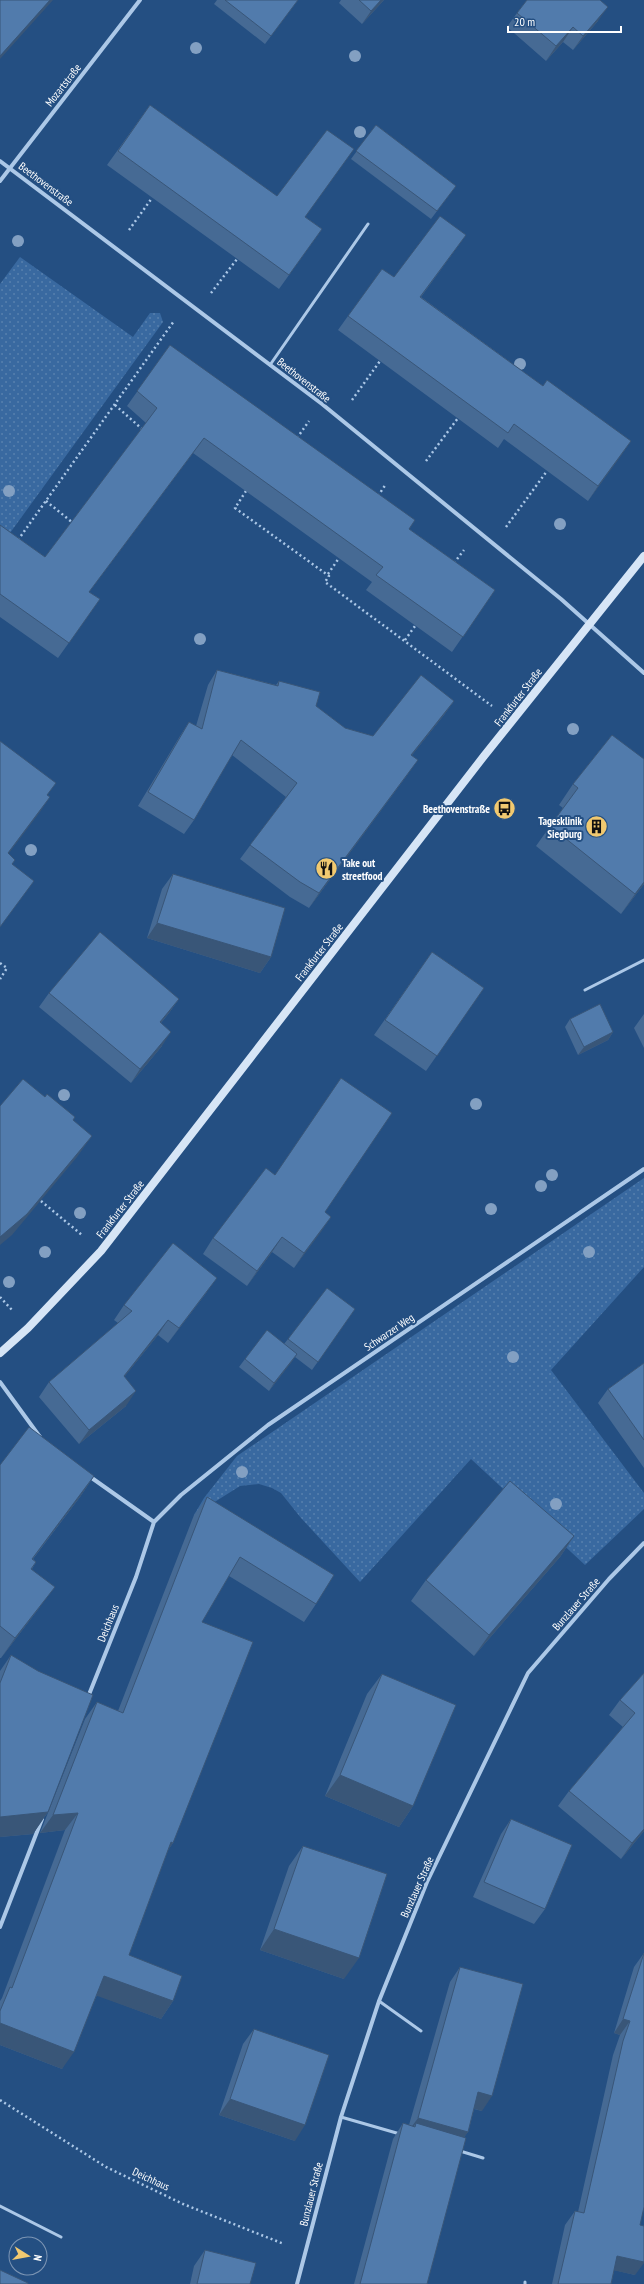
<svg xmlns="http://www.w3.org/2000/svg" width="644" height="2284" viewBox="0 0 644 2284" font-family="'PT Sans Narrow',sans-serif">
<style>
.grass{fill:url(#grass-dots)}
.lines{fill:none;stroke-linecap:round;stroke-linejoin:round}
.path{stroke:#acc8e7;stroke-width:2.5;stroke-dasharray:2 3;stroke-linecap:butt}
.service{stroke:#acc8e7;stroke-width:3}
.minor{stroke:#acc8e7;stroke-width:4}
.secondary{stroke:#d6e5f6;stroke-width:8}
.tree{fill:#83a0c2}
.wall{fill:#466a94}
.shaded-wall{fill:#395678}
.building{fill:#517bac;stroke:#395678}
.labels{text-anchor:middle;dominant-baseline:central;stroke-width:4;stroke-linejoin:round;paint-order:stroke}
.street-label{font-size:11px;fill:#fff;stroke:#244f82}
.poi-label{font-size:11px;font-weight:bold;fill:#fff;stroke:#244f82;text-anchor:end}
</style>
<defs>
<pattern id="grass-dots" width="8" height="8" patternUnits="userSpaceOnUse"><rect width="8" height="8" fill="#3969a0"/><path d="M2 2h.1M6 6h.1" fill="none" stroke="#5780ae" stroke-width="1.8" stroke-linecap="round"/></pattern>
</defs>
<rect width="100%" height="100%" fill="#244f82"/>
<path class="grass" d="M20 257 133 337 150 313H160L163 322 10 533 0 525V284Z
M644 1178V1267L551 1370 644 1493V1509L585 1565 471 1459 360 1582 301 1518 281 1493 272 1488 259 1484 240 1486 194 1515 204 1498 237 1456Z"/>
<g class="lines">
<path class="path" d="M129 230 152 198
M211 293 237 259
M352 400 380 361
M115 405 142 429
M297 438 309 421
M426 461 458 418
M246 491 235 508 329 576 325 582 492 706
M378 496 386 484
M46 501 73 523
M506 527 547 471
M18 540 174 321
M454 563 464 550
M328 574 339 558
M405 640 415 626
M0 963 7 968 0 979
M41 1201 82 1235
M0 1297 12 1310
M0 2100 106 2167 183 2204 284 2244"/>
<path class="service" d="M270 365 368 224
M585 990 644 960
M379 2001 421 2031
M341 2117 400 2134
M460 2151 483 2158
M0 2206 61 2237
M525 2284V2282"/>
<path class="minor" d="M0 161 322 404 561 599 644 673
M0 181 140 0
M0 1382 40 1437
M89 1476 154 1522
M88 1697 136 1577 154 1522 181 1495 268 1425 644 1169
M0 1927 42 1819
M297 2284 341 2117 379 2001 427 1882 528 1673 609 1579 644 1543"/>
<path class="secondary" d="M0 1353 28 1328 101 1251 484 756 644 556"/>
</g>
<g class="tree">
<circle cx="196" cy="48" r="6"/>
<circle cx="355" cy="56" r="6"/>
<circle cx="360" cy="132" r="6"/>
<circle cx="18" cy="241" r="6"/>
<circle cx="520" cy="364" r="6"/>
<circle cx="9" cy="491" r="6"/>
<circle cx="560" cy="524" r="6"/>
<circle cx="200" cy="639" r="6"/>
<circle cx="573" cy="729" r="6"/>
<circle cx="31" cy="850" r="6"/>
<circle cx="64" cy="1095" r="6"/>
<circle cx="476" cy="1104" r="6"/>
<circle cx="552" cy="1175" r="6"/>
<circle cx="541" cy="1186" r="6"/>
<circle cx="491" cy="1209" r="6"/>
<circle cx="80" cy="1213" r="6"/>
<circle cx="45" cy="1252" r="6"/>
<circle cx="589" cy="1252" r="6"/>
<circle cx="9" cy="1282" r="6"/>
<circle cx="513" cy="1357" r="6"/>
<circle cx="242" cy="1472" r="6"/>
<circle cx="556" cy="1504" r="6"/>
</g>
<path class="wall" d="M217 0H298L265 44 214 4Z
M341 0H384L362 24 339 3Z
M526 0H600L598 21 573 50 563 42 546 61 507 27 517 13 527 0Z
M150 105 322 229 279 289 107 165Z
M376 125 456 186 431 219 351 159Z
M466 235 421 297 543 386 631 441 588 501 504 439 498 448 338 330 348 316 394 277Z
M170 345 409 529 495 590 452 652 366 590 372 582 193 453 89 592 100 599 58 658 0 617V525L45 557 146 423 127 406Z
M217 670 276 685 279 681 316 706 345 728 373 736 454 701 444 715 412 755 408 774 309 908 290 897 240 859 286 797 232 755 194 820 184 834 138 806 180 736 189 722 196 726 208 685Z
M612 735 644 884 621 914 536 846 563 808 559 805 573 784Z
M173 874 271 957 260 973 147 938 162 889Z
M432 952 484 988 426 1071 374 1035Z
M49 993 179 999 169 1013 161 1023 162 1046 131 1083 39 1007Z
M644 1014V1048L634 1028Z
M570 1019 613 1032 608 1040 578 1055 565 1027Z
M325 1212 331 1217 294 1268 272 1252 247 1286 203 1254 213 1238Z
M207 1292 168 1343 158 1335 124 1377 126 1406 79 1444 39 1397 49 1382 118 1323 114 1320 124 1305Z
M355 1309 312 1370 295 1357 269 1391 239 1367 245 1359 284 1344 288 1339Z
M644 1363V1468L598 1403 608 1389Z
M0 1465 94 1476 80 1497 33 1559 36 1562 32 1569 40 1607 1 1658H0Z
M207 1497 316 1604 304 1622 229 1576 202 1622 173 1843 168 1850 129 1955 173 2001 161 2019 97 1995 62 2069 0 2045V2001L2 1998 65 1830 40 1833 85 1719 97 1702 118 1711 194 1515Z
M574 1536 560 1557 474 1656 411 1601 426 1580Z
M11 1655 48 1812 33 1834 0 1837V1671Z
M644 1673V1831L621 1859 558 1806 569 1791 623 1727 609 1715 620 1700Z
M382 1674 413 1806 399 1827 325 1796 367 1694Z
M511 1819 545 1909 534 1924 473 1897 501 1834Z
M303 1846 344 1979 260 1950 289 1866Z
M644 1953 640 2225 635 2275 614 2270 611 2284H552L565 2225 575 2211 578 2212 613 2055 620 2035 614 2033 634 1967Z
M460 1967 482 2111 474 2109 468 2132 464 2137 427 2284H354L393 2139 403 2123 409 2125 450 1982Z
M254 2029 295 2141 219 2115 243 2044Z
M205 2250 250 2284H190L194 2266Z"/>
<path class="shaded-wall" d="M50 0H53L0 59V56Z
M381 0H384L362 24 371 11Z
M608 7 598 21 573 50 583 36Z
M573 27 563 42 546 61 556 46Z
M466 235 456 249 410 311 420 297Z
M204 438 193 453 78 607 89 592Z
M631 441 621 456 588 501 598 486Z
M454 701 444 715 401 769 411 755Z
M418 760 408 774 309 908 319 893Z
M50 797 40 812 0 865 8 853Z
M644 882V884L621 914 635 894Z
M157 923 271 957 260 973 147 938Z
M179 999 169 1013 150 1036 160 1022Z
M171 1032 162 1046 131 1083 140 1069Z
M613 1032 608 1040 578 1055 584 1047Z
M92 1136 77 1157 12 1235 0 1245V1237Z
M331 1217 321 1232 294 1268 304 1253Z
M282 1237 272 1252 247 1286 257 1271Z
M217 1278 207 1292 168 1343 179 1328Z
M168 1320 158 1335 113 1391 124 1376Z
M297 1354 291 1363 269 1391 274 1383Z
M136 1391 126 1406 79 1444 89 1430Z
M94 1476 80 1497 17 1579 32 1559Z
M574 1536 560 1557 474 1656 489 1635Z
M55 1587 40 1607 1 1658 15 1638Z
M340 1775 413 1806 399 1827 325 1796Z
M48 1812 33 1834 0 1837V1817Z
M78 1813 65 1830 40 1833 53 1815Z
M644 1829V1831L621 1859 632 1843Z
M171 1842 173 1843 161 1861Z
M274 1929 359 1958 344 1979 260 1950Z
M104 1976 173 2001 161 2019 92 1994Z
M623 2019 630 2021 620 2035 614 2033Z
M0 2023 74 2052 62 2069 0 2045Z
M478 2092 492 2096 482 2111 468 2107Z
M230 2099 305 2125 295 2141 219 2115Z
M418 2118 468 2132 457 2147 415 2127 416 2123 409 2133H407Z
M617 2256 644 2262V2263L635 2275 608 2269Z"/>
<path class="building" d="M0 0H50L0 56Z
M225 0H298L271 36Z
M359 0H381L371 11Z
M527 0H600L608 7 583 36 573 27 556 46 517 13Z
M150 105 277 196 327 130 354 149 305 217 322 229 289 275 118 151Z
M376 125 456 186 437 211 356 151Z
M440 216 466 235 420 297 543 386 547 380 631 441 598 486 514 424 508 433 348 316 382 269 394 277Z
M170 345 415 520 409 529 495 590 463 637 376 575 383 567 204 438 89 592 100 599 69 643 0 594V525L45 557 157 408 137 391Z
M217 670 278 686 279 681 320 692 316 706 345 728 373 736 421 675 454 701 411 755 418 760 319 893 300 882 250 845 297 783 241 740 194 820 148 792 189 722 202 729Z
M612 735 644 759V882L635 894 550 826 578 788 573 784Z
M0 741 56 783 47 795 50 797 8 853 15 860 12 864 34 881 0 927Z
M173 874 285 908 271 957 157 923Z
M100 932 179 999 160 1022 171 1032 140 1069 49 993Z
M432 952 484 988 437 1056 385 1020Z
M600 1004 613 1032 584 1047 570 1019Z
M341 1078 392 1113 325 1212 331 1217 304 1253 282 1237 257 1271 213 1238 266 1168 275 1175Z
M23 1079 45 1097 47 1094 75 1117 73 1120 92 1136 27 1214 0 1237V1106Z
M173 1243 217 1278 179 1328 168 1320 124 1376 136 1391 89 1430 49 1382 132 1311 124 1305Z
M327 1288 355 1309 318 1362 288 1339Z
M267 1330 297 1354 274 1383 245 1359Z
M644 1363V1440L608 1389Z
M29 1427 94 1476 32 1559 36 1562 31 1569 55 1587 15 1638 0 1626V1465Z
M510 1481 574 1536 489 1635 426 1580Z
M207 1497 334 1575 316 1604 240 1557 202 1622 253 1642 173 1843 171 1842 129 1955 182 1976 173 2001 104 1976 74 2052 0 2023V2011L10 1987 12 1988 78 1813 53 1815 97 1702 123 1713Z
M11 1655 38 1671 93 1695 48 1812 0 1817V1683Z
M644 1673V1829L632 1843 569 1791 635 1713 620 1700Z
M382 1674 456 1705 413 1806 340 1775Z
M511 1819 572 1845 545 1909 484 1882Z
M303 1846 387 1874 359 1958 274 1929Z
M644 1953V2207L640 2225 644 2226V2262L617 2256 611 2284H558L575 2211 584 2213 623 2041 630 2021 623 2019Z
M460 1967 523 1984 492 2096 478 2092 468 2132 418 2118Z
M254 2029 329 2055 305 2125 230 2099Z
M403 2123 415 2127 416 2123 466 2138 427 2284H360Z
M205 2250 256 2263 250 2284H197Z
M0 2270 28 2283V2284H0Z"/>
<defs>
<symbol id="bus-disc" viewBox="-11 -11 22 22"><circle r="9.5" fill="#f1c970" stroke="#244f82"/><path d="M-5-6H5V4H4V6H2V4H-2V6H-4V4H-5ZM-3.5-4V0h7V-4ZM-3.5 1.2v1.5H-2V1.2ZM2 1.2v1.5H3.5V1.2Z" fill="#111"/></symbol>
<symbol id="building-disc" viewBox="-11 -11 22 22"><circle r="9.5" fill="#f1c970" stroke="#244f82"/><path d="M-4-6H4V6H1V3H-1V6H-4ZM-2.5-4.3h1.7v1.8h-1.7ZM.8-4.3h1.7v1.8H.8ZM-2.5-1h1.7V.8h-1.7ZM.8-1h1.7V.8H.8Z" fill="#111"/></symbol>
<symbol id="restaurant-disc" viewBox="-11 -11 22 22"><circle r="9.5" fill="#f1c970" stroke="#244f82"/><path d="M-5-6h1v4h1v-4h1v4h1v-4h1v5L-1.5 .5V6h-2V.5L-5-1ZM5-6V6H3V1.5H1.5Q1.5-4 5-6Z" fill="#111"/></symbol>
</defs>
<g fill-rule="evenodd">
<use href="#bus-disc" x="492" y="796" width="25" height="25"/>
<use href="#building-disc" x="584" y="814" width="25" height="25"/>
<use href="#restaurant-disc" x="314" y="856" width="25" height="25"/>
</g>
<g class="labels">
<g class="street-label">
<text transform="translate(63 85) rotate(-52)">Mozartstraße</text>
<text transform="translate(46 184) rotate(37)">Beethovenstraße</text>
<text transform="translate(304 380) rotate(38)">Beethovenstraße</text>
<text transform="translate(518 697) rotate(-52)">Frankfurter Straße</text>
<text transform="translate(319 952) rotate(-52)">Frankfurter Straße</text>
<text transform="translate(120 1209) rotate(-52)">Frankfurter Straße</text>
<text transform="translate(389 1332) rotate(-34)">Schwarzer Weg</text>
<text transform="translate(576 1604) rotate(-49)">Bunzlauer Straße</text>
<text transform="translate(108 1623) rotate(-68)">Deichhaus</text>
<text transform="translate(417 1887) rotate(-66)">Bunzlauer Straße</text>
<text transform="translate(151 2179) rotate(25)">Deichhaus</text>
<text transform="translate(311 2194) rotate(-76)">Bunzlauer Straße</text>
</g>
<g class="poi-label">
<text x="490" y="809">Beethovenstraße</text>
<text x="582" y="821">Tagesklinik<tspan x="582" dy="13">Siegburg</tspan></text>
<text x="342" y="863" text-anchor="start">Take out<tspan x="342" dy="13">streetfood</tspan></text>
</g>
</g>
<g transform="translate(28 2256) rotate(101)"><circle r="19" fill="#244f82" stroke="#7c95b4"/>
<path d="M0-3L7 15L0 10L-7 15Z" fill="#f1c970"/>
<text y="-6" font-size="11" font-weight="bold" text-anchor="middle" fill="#ffffff">N</text>
</g>
<path d="M508 26v6h113v-6" fill="none" stroke="#ffffff" stroke-width="2"/>
<text x="514" y="26" font-size="12" fill="#ffffff" stroke="#244f82" stroke-width="3" paint-order="stroke">20 m</text>
</svg>
